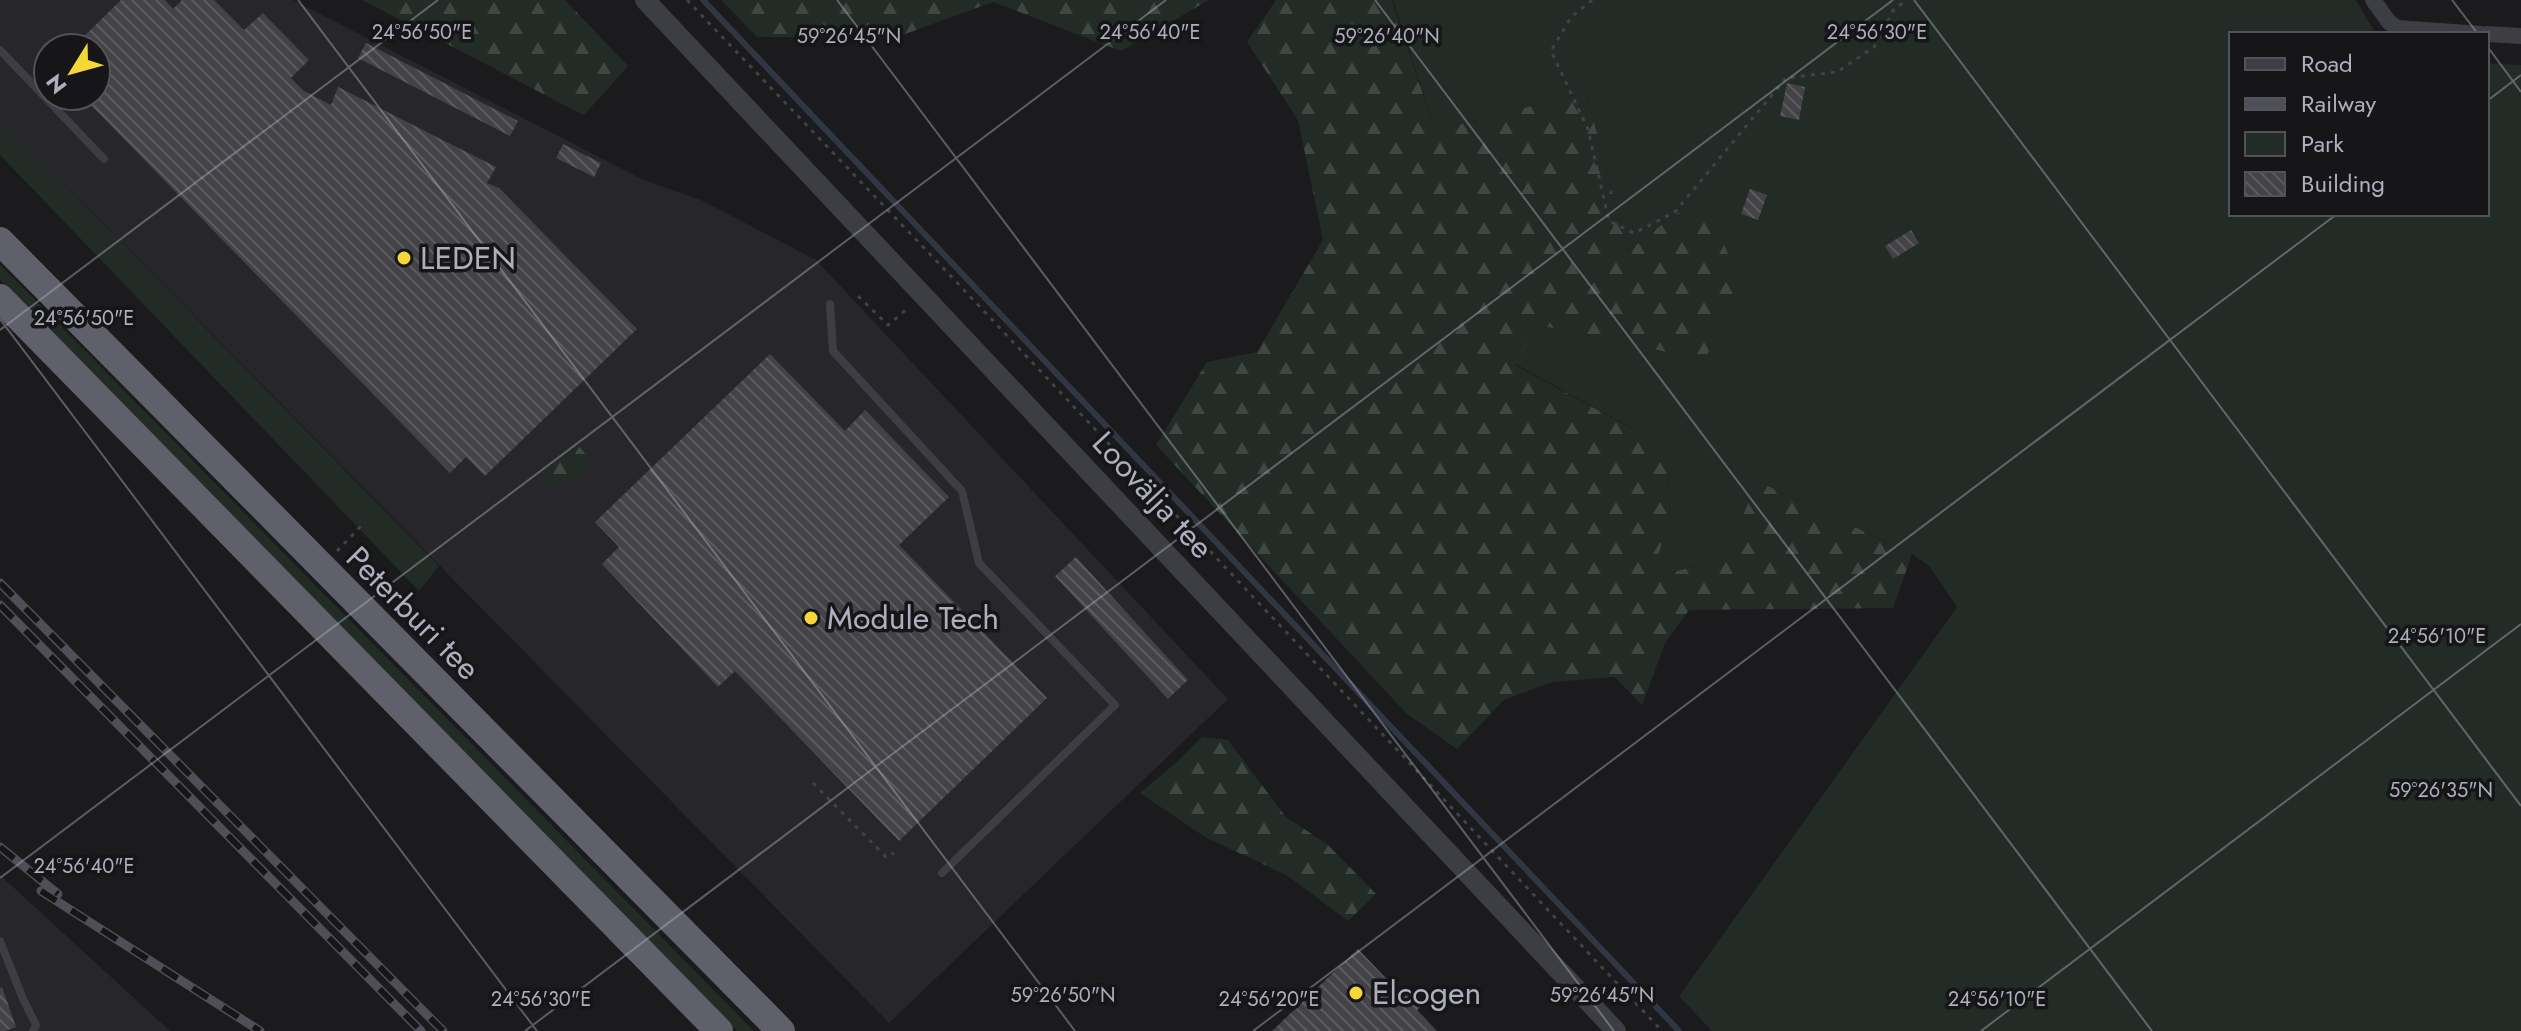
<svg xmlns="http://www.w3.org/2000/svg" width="2521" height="1031" viewBox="0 0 2521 1031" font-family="Jost,sans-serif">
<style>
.built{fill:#27262a;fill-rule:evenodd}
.green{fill:#222b25}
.forest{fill:url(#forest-firs)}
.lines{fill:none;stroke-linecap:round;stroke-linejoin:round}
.stream{stroke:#303742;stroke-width:6}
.building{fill:url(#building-back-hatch)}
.path{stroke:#414249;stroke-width:3;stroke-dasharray:4 6;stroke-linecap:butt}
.service{stroke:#3d3d44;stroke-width:8}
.minor{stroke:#3d3d44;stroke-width:16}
.tertiary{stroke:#3d3d44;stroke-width:20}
.trunk{stroke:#5f606a;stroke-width:28}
.rail-casing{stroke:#4e4f57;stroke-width:9}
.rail{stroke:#161518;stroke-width:6;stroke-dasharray:18;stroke-linecap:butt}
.ticks{fill:none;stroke:#adafbd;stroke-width:2;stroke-opacity:0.45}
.poi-dot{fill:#f6d639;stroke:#161518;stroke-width:3}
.labels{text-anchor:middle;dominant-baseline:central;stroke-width:7;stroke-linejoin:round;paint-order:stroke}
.poi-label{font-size:32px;fill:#adafbd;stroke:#161518;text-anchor:start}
.street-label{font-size:32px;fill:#adafbd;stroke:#161518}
.ticks-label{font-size:20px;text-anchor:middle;fill:#adafbd;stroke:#161518;stroke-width:7;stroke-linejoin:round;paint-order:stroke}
</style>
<defs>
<pattern id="forest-firs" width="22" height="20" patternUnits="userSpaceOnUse" patternTransform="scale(2)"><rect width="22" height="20" fill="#222b25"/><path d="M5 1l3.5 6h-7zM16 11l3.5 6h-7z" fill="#3f4743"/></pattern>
<pattern id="building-back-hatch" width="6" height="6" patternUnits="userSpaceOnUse" patternTransform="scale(2)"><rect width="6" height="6" fill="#424247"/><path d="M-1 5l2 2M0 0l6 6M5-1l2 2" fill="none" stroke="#5b5b60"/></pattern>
</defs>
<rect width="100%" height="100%" fill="#1b1a1d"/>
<path class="built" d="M0 0H293L644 180 701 200 816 260 1228 699 889 1023 0 118ZM48 48H96V96H48Z
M0 875 170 1031H0Z"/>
<path class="green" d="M1393 0H2356L2376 34H2231V214H2487V63L2521 65V1031H1712L1679 996 1957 607 1929 566 1912 554 1757 481 1726 557 1649 579 1670 520 1668 460 1657 442 1515 364 1538 325 1705 360 1677 213 1628 251 1586 92 1435 131Z
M0 118 439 566 419 591 0 155Z
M0 264 754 1031H737L0 280Z"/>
<path class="forest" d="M362 0H565L628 66 584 115Z
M721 0H1209L1121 51 993 2 894 38 757 37Z
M1276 0H1392L1435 131 1586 92 1628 251 1677 213 1715 222 1740 283 1705 360 1538 325 1515 365 1657 442 1668 460 1670 520 1650 579 1726 557 1757 481 1912 554 1893 608 1689 610 1665 643 1642 705 1615 677 1552 682 1504 700 1457 749 1407 714 1156 445 1207 362 1257 352 1323 240 1298 120 1247 42Z
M576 443 590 459 582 475 557 489 546 484 542 475 548 466Z
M1202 737 1228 740 1286 817 1327 844 1376 894 1348 921 1288 876 1205 837 1140 793 1178 761Z"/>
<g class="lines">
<path class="stream" d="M703 0 1679 1031"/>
</g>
<path class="building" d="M121 0H165L173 9 182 0H214L244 30 263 13 309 60 291 78 304 91 331 105 338 87 496 167 487 183 499 188 637 329 485 476 466 457 450 473 82 96H96V48H72Z
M366 43 518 121 510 136 358 58Z
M1787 83 1805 87 1799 120 1780 116Z
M563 144 601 163 594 177 556 158Z
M1750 189 1767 195 1758 220 1741 214Z
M1911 230 1919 243 1893 259 1885 246Z
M770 354 845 431 865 410 949 497 899 545 1047 698 899 841 735 671 718 687 602 564 619 547 595 522Z
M1076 557 1188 680 1168 699 1055 576Z
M1358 949 1404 997 1412 990 1425 1003 1417 1010 1437 1031H1272Z
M2 987 16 1027 5 1031H0V988Z"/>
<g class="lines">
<path class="path" d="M687 0 947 272 1662 1031
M1592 0 1571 17 1551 51 1588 129 1609 221 1634 233 1675 212 1786 78 1837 72 1874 47 1894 9 1907 0
M858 296 888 325 908 308
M337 551 365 522
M813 783 886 857 894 853"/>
<path class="service" d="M0 50 104 159
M830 304 833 351 962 491 979 563 1115 705 942 873
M0 941 23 999 36 1025 33 1031"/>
<path class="minor" d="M2373 0 2389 22 2397 28 2481 34
M2487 34 2521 36"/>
<path class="tertiary" d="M645 0 1616 1031"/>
<path class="trunk" d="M0 241 781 1031
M0 298 719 1031"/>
<defs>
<path id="rail" d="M0 583 443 1031
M0 605 421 1031
M0 847 58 894
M41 891 260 1031"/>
</defs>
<use href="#rail" class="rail-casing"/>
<use href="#rail" class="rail"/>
</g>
<path class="ticks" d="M298 0 1075 1031M837 0 1614 1031M1375 0 2152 1031M1914 0 2521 806M2452 0 2478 34M2487 46 2521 92M2487 101 2521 75M0 319 537 1031M0 330 438 0M0 878 1166 0M525 1031 1893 0M1253 1031 2337 214M1981 1031 2521 624"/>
<g class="poi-dot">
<circle cx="404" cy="258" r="8"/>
<circle cx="811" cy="618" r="8"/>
<circle cx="1356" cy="993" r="8"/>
</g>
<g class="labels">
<g class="poi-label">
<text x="420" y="258">LEDEN</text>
<text x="827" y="618">Module Tech</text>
<text x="1372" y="993">Elcogen</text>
</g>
<g class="street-label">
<text transform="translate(1153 495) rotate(47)">Loovälja tee</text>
<text transform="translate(413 613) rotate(45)">Peterburi tee</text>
</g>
</g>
<g class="ticks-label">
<text x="1150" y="39">24°56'40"E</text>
<text x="422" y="39">24°56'50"E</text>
<text x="1877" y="39">24°56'30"E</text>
<text x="849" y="43">59°26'45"N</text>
<text x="1387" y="43">59°26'40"N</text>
<text x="84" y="325">24°56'50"E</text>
<text x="2437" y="643">24°56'10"E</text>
<text x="2441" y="797">59°26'35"N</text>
<text x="84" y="873">24°56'40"E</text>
<text x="1063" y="1002">59°26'50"N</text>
<text x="1602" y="1002">59°26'45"N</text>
<text x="541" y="1006">24°56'30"E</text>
<text x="1269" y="1006">24°56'20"E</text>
<text x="1997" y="1006">24°56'10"E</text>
</g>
<rect x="2229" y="32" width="260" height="184" fill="#161518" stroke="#52535a" stroke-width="2"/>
<rect x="2245" y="58" width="40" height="12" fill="#3d3d44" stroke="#52535a" stroke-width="2"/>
<text x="2301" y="72" font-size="24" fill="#adafbd">Road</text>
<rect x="2245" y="98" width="40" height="12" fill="#4e4f57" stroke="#52535a" stroke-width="2"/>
<text x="2301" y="112" font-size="24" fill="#adafbd">Railway</text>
<rect x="2245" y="132" width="40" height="24" fill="#222b25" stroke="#52535a" stroke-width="2"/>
<text x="2301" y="152" font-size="24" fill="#adafbd">Park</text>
<rect x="2245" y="172" width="40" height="24" fill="url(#building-back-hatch)" stroke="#52535a" stroke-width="2"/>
<text x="2301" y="192" font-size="24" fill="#adafbd">Building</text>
<g transform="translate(72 72) rotate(233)"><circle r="38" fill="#161518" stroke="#52535a" stroke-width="2"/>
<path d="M0-6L14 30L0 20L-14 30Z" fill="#f6d639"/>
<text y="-12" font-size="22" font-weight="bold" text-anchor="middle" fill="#adafbd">N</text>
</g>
</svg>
